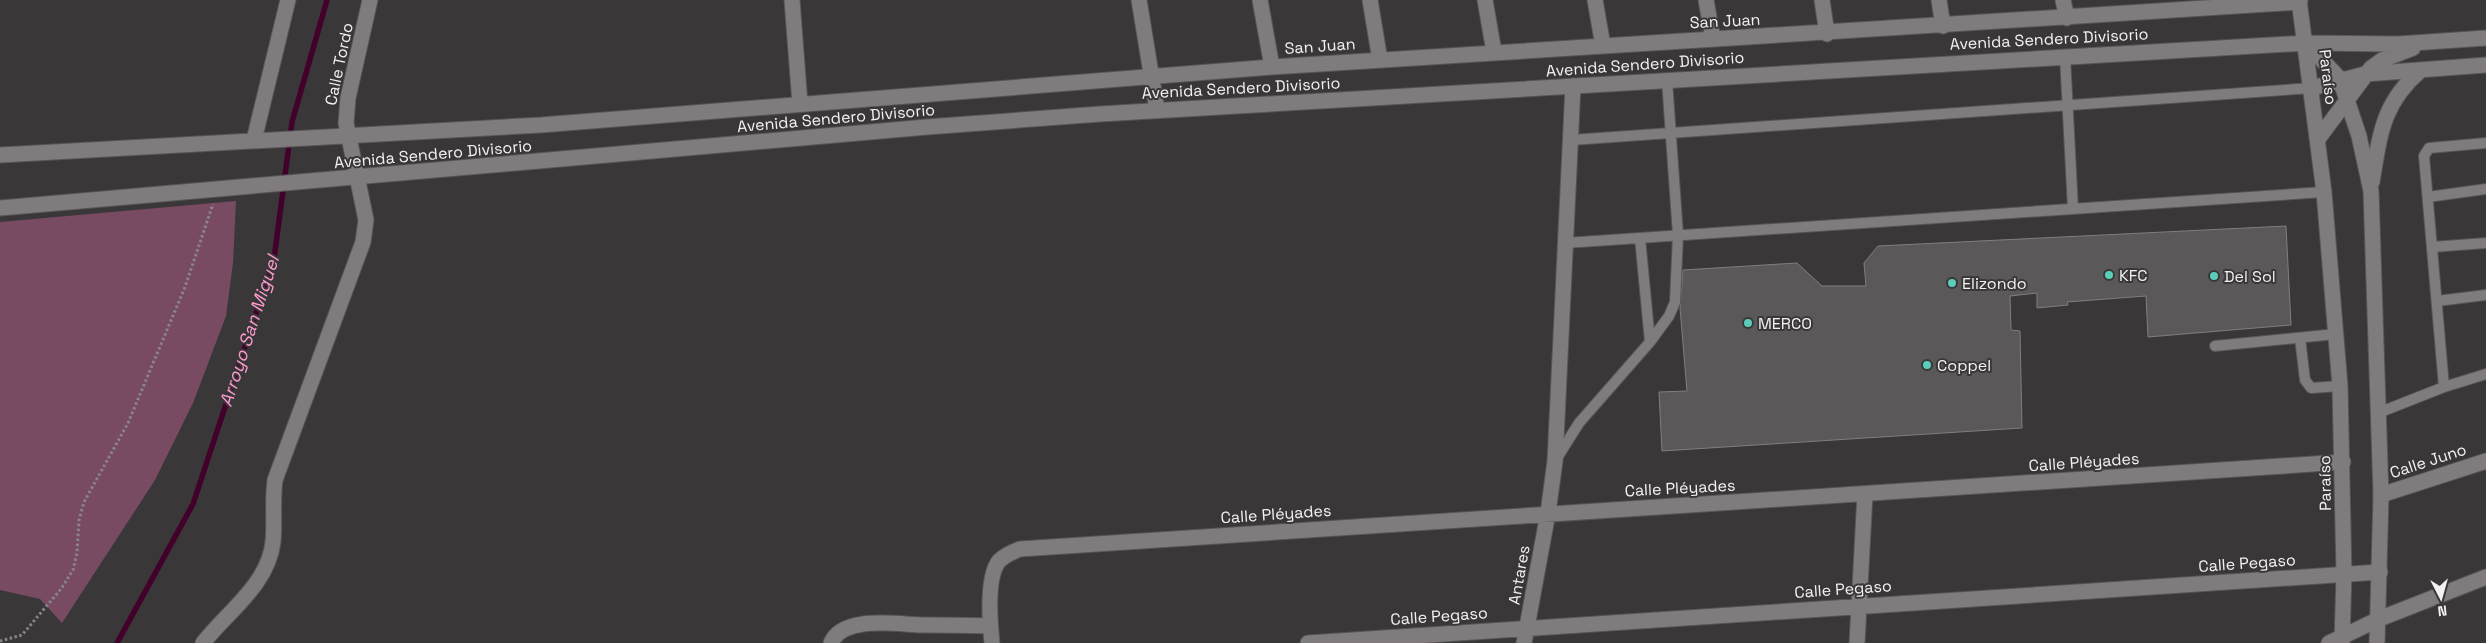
<svg xmlns="http://www.w3.org/2000/svg" width="2486" height="643" viewBox="0 0 2486 643" font-family="'Space Grotesk',sans-serif">
<style>
.green{fill:#784b63}
.lines{fill:none;stroke-linecap:round;stroke-linejoin:round}
.stream{stroke:#41012b;stroke-width:5.5}
.building{fill:#5b5859;stroke:#817e7f}
.lane-casing{stroke:#585556;stroke-width:12}
.street-casing{stroke:#585556;stroke-width:17}
.secondary-casing{stroke:#585556;stroke-width:17}
.path{stroke:#888586;stroke-width:3;stroke-dasharray:2.5 2.5;stroke-linecap:butt}
.lane{stroke:#807c7e;stroke-width:10}
.street{stroke:#807c7e;stroke-width:15}
.secondary{stroke:#807c7e;stroke-width:15}
.poi-dot{fill:#5bcebb;stroke:#3a3738;stroke-width:2}
.labels{text-anchor:middle;dominant-baseline:central;stroke-width:4;stroke-linejoin:round;paint-order:stroke}
.street-label{font-size:16px;fill:#f3f1f2;stroke:#3a3738}
.poi-label{font-size:16px;fill:#f3f1f2;stroke:#3a3738;text-anchor:start}
.water-label{font-size:18px;font-style:italic;fill:#ff9bd0;stroke:#3a3738}
</style>
<rect width="100%" height="100%" fill="#3a3738"/>
<path class="green" d="M236 201 233 263 226 316 193 403 155 480 62 623 40 599 0 590V222Z"/>
<g class="lines">
<path class="stream" d="M117 643 193 504 274 259 292 122 327 0"/>
</g>
<path class="building" d="M2286 226 2291 325 2148 337 2146 296 2067 302 2068 305 2037 308V293L2010 296 2011 330 2020 331 2022 428 1662 451 1659 392 1687 391 1680 308 1683 270 1797 263 1822 286H1866L1864 263 1878 246Z"/>
<g class="lines">
<defs>
<path id="lane" d="M2065 56 2073 209
M1571 140 2312 88
M2428 197 2486 189
M1640 238 1650 342
M1565 243 2324 192
M2432 247 2486 243
M2437 301 2486 295
M2300 338 2305 380 2311 388 2340 386
M2215 346 2336 334
M2444 387 2424 156 2429 148 2486 143
M2378 413 2444 387 2486 374
M1557 458 1579 423 1650 342 1669 316 1675 302 1678 235 1667 80"/>
<path id="street" d="M792 0 800 104
M1139 0 1157 110
M1260 0 1272 67
M1370 0 1380 60
M1485 0 1494 52
M1595 0 1603 46
M1706 0 1713 39
M1822 0 1827 34
M1939 0 1943 26
M2063 0 2067 18
M254 140 288 0
M0 155 541 125 1272 67 2300 2
M2381 495 2486 461
M203 643C227 612 268 585 273 542 275 522 272 501 275 480L363 242 366 220 346 123 348 98 370 0
M831 643C843 614 901 625 924 625 947 625 968 625 990 626
M992 643C990 623 986 577 999 561 1005 555 1012 552 1020 549L2343 462
M1308 643 2380 572
M1524 643 1548 513 1555 461 1573 86
M1857 643 1865 494
M2329 643 2379 619 2486 577"/>
<path id="secondary" d="M2299 0 2324 192 2340 386 2344 574 2342 643
M2306 43 2340 79 2359 136 2371 191 2381 495 2377 643
M2312 88 2365 74 2486 65
M2318 139 2371 68 2382 60 2413 48
M2372 182C2380 135 2382 103 2421 70
M0 208 927 127 1100 114 2306 43 2398 44 2486 38"/>
</defs>
<use href="#lane" class="lane-casing"/>
<use href="#street" class="street-casing"/>
<use href="#secondary" class="secondary-casing"/>
<path class="path" d="M0 641 22 635 61 589 73 570 77 553 79 520 84 502 128 423 185 287 213 204"/>
<use href="#lane" class="lane"/>
<use href="#street" class="street"/>
<use href="#secondary" class="secondary"/>
</g>
<g class="poi-dot">
<circle cx="2109" cy="275" r="5"/>
<circle cx="2214" cy="276" r="5"/>
<circle cx="1952" cy="283" r="5"/>
<circle cx="1748" cy="323" r="5"/>
<circle cx="1927" cy="365" r="5"/>
</g>
<g class="labels">
<g class="street-label">
<text transform="translate(1725 21) rotate(-3)">San Juan</text>
<text transform="translate(2049 39) rotate(-3)">Avenida Sendero Divisorio</text>
<text transform="translate(1320 46) rotate(-4)">San Juan</text>
<text transform="translate(339 64) rotate(-78)">Calle Tordo</text>
<text transform="translate(1645 64) rotate(-4)">Avenida Sendero Divisorio</text>
<text transform="translate(2328 77) rotate(83)">Paraíso</text>
<text transform="translate(1241 88) rotate(-3)">Avenida Sendero Divisorio</text>
<text transform="translate(836 118) rotate(-5)">Avenida Sendero Divisorio</text>
<text transform="translate(433 154) rotate(-5)">Avenida Sendero Divisorio</text>
<text transform="translate(2428 461) rotate(-18)">Calle Juno</text>
<text transform="translate(2084 462) rotate(-4)">Calle Pléyades</text>
<text transform="translate(2325 483) rotate(-91)">Paraíso</text>
<text transform="translate(1680 488) rotate(-3)">Calle Pléyades</text>
<text transform="translate(1276 514) rotate(-4)">Calle Pléyades</text>
<text transform="translate(2247 563) rotate(-4)">Calle Pegaso</text>
<text transform="translate(1519 575) rotate(-80)">Antares</text>
<text transform="translate(1843 589) rotate(-4)">Calle Pegaso</text>
<text transform="translate(1439 616) rotate(-4)">Calle Pegaso</text>
</g>
<g class="poi-label">
<text x="2119" y="275">KFC</text>
<text x="2224" y="276">Del Sol</text>
<text x="1962" y="283">Elizondo</text>
<text x="1758" y="323">MERCO</text>
<text x="1937" y="365">Coppel</text>
</g>
<g class="water-label">
<text transform="translate(249 331) rotate(-72)">Arroyo San Miguel</text>
</g>
</g>
<g transform="translate(2441 598) rotate(174)" stroke="#3a3738" stroke-width="4" paint-order="stroke">
<path d="M0-4L9 19L0 12L-9 19Z" fill="#f3f1f2"/>
<text y="-8" font-size="14" font-weight="bold" text-anchor="middle" fill="#f3f1f2">N</text>
</g>
</svg>
